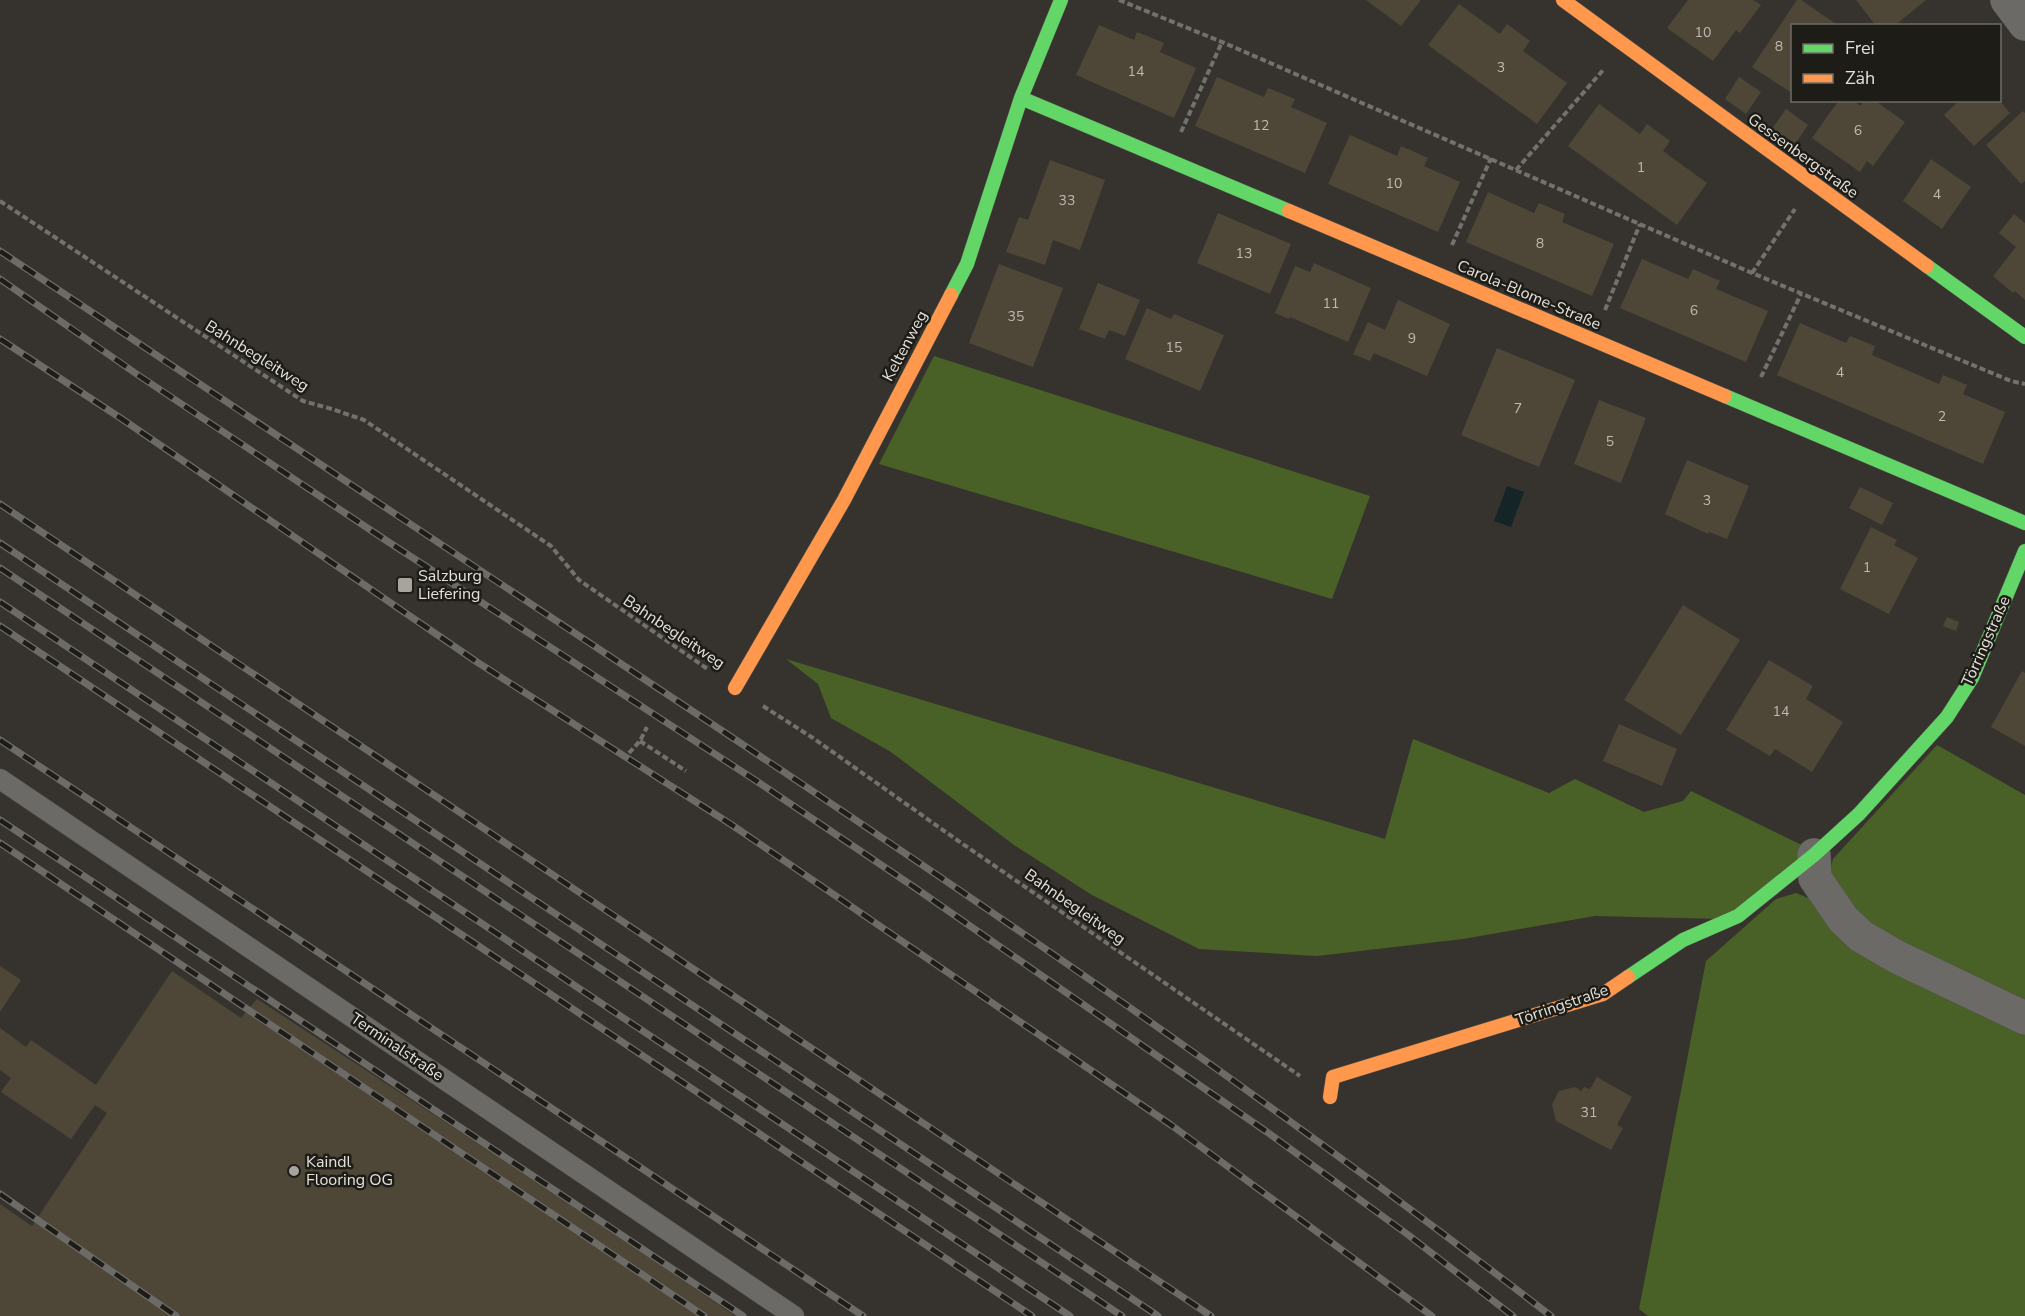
<svg xmlns="http://www.w3.org/2000/svg" width="2025" height="1316" viewBox="0 0 2025 1316" font-family="'Nunito Sans',sans-serif">
<style>
.green{fill:#496127}
.water{fill:#152427}
.building{fill:#4e4738}
.lines{fill:none;stroke-linecap:round;stroke-linejoin:round}
.lane-casing{stroke:#54524d;stroke-width:21}
.street-casing{stroke:#54524d;stroke-width:34}
.fast-casing{stroke:#54524d;stroke-width:15}
.slow-casing{stroke:#54524d;stroke-width:15}
.path{stroke:#73716e;stroke-width:4;stroke-dasharray:6 3;stroke-linecap:butt}
.lane{stroke:#6c6a66;stroke-width:20}
.street{stroke:#6c6a66;stroke-width:33}
.fast{stroke:#63d668;stroke-width:14}
.slow{stroke:#ff974d;stroke-width:14}
.rail-casing{stroke:#6d6b67;stroke-width:7}
.rail{stroke:#1e1c17;stroke-width:4.5;stroke-dasharray:14;stroke-linecap:butt}
.poi-dot{fill:#a7a49e;stroke:#1e1c17;stroke-width:2}
.labels{text-anchor:middle;dominant-baseline:central;stroke-width:5;stroke-linejoin:round;paint-order:stroke}
.number-label{font-size:14px;fill:#bebab2}
.street-label{font-size:16px;fill:#e4e1da;stroke:#1e1c17}
.poi-label{font-size:16px;fill:#e4e1da;stroke:#1e1c17;text-anchor:start}
</style>
<rect width="100%" height="100%" fill="#36332e"/>
<path class="green" d="M934 356 1370 496 1332 599 879 464Z
M786 659 1385 839 1413 739 1549 793 1575 779 1644 812 1683 801 1691 791 1810 849 1723 919 1595 916 1463 939 1317 956 1199 949 1092 895 1014 845 891 752 831 718 818 684Z
M1937 745 2025 795V1010L1853 916 1829 875 1833 859Z
M1796 893 1818 902 2025 1028V1316H1648L1639 1309 1706 961 1776 899Z"/>
<path class="water" d="M1507 486 1524 492 1511 527 1494 521Z"/>
<path class="building" d="M1366 0H1421L1401 26Z
M1688 0H1753L1761 5 1740 33 1736 30 1713 61 1667 28Z
M1797 0H1801L1839 26H1792V93L1752 67Z
M1856 0H1926L1894 26H1876Z
M1459 4 1500 34 1507 24 1530 41 1523 51 1567 83 1537 124 1428 45Z
M1099 25 1134 40 1137 32 1164 43 1160 52 1196 68 1174 118 1076 75Z
M1217 77 1264 97 1268 88 1295 99 1291 107 1327 123 1305 173 1195 126Z
M1739 77 1761 92 1746 114 1725 99Z
M1839 100H1853L1860 106 1864 100H1874L1905 122 1873 166 1867 161 1860 172 1812 138Z
M1960 100H1999L2010 113 1974 146 1944 115Z
M1599 104 1640 134 1647 124 1670 141 1663 151 1707 183 1677 225 1568 146Z
M1786 109 1808 125 1793 147 1771 130Z
M2023 111 2025 113V181L2021 184 1986 145Z
M1350 135 1397 156 1401 146 1428 158 1424 166 1460 182 1438 232 1328 184Z
M1931 159 1971 187 1942 229 1903 201Z
M1050 160 1105 180 1080 250 1053 240 1045 265 1006 252 1019 217 1028 220Z
M1488 192 1534 213 1539 203 1565 214 1562 222 1614 244 1592 296 1466 242Z
M1218 213 1291 244 1270 294 1197 263Z
M2014 214 2025 223V300L2015 291 2013 293 1993 276 2016 247 1999 233Z
M1642 259 1688 279 1693 269 1720 281 1716 289 1768 311 1746 362 1620 308Z
M1314 263 1371 288 1348 342 1290 317 1289 319 1275 313 1295 266 1310 272Z
M999 264 1063 288 1033 367 969 343Z
M1098 283 1140 300 1125 336 1109 330 1105 339 1079 329Z
M1398 300 1450 324 1427 376 1374 353 1370 361 1353 354 1368 322 1385 330Z
M1147 308 1171 319 1174 314 1224 335 1200 391 1125 359Z
M1800 323 1846 343 1850 336 1875 346 1872 355 1939 384 1943 375 1967 385 1963 394 2005 412 1983 464 1777 375Z
M1497 348 1575 380 1539 467 1461 435Z
M1599 400 1646 418 1621 483 1574 464Z
M1687 460 1749 486 1727 539 1709 532 1708 534 1665 514Z
M1860 487 1893 503 1882 525 1849 508Z
M1871 527 1897 540 1894 545 1918 558 1889 614 1840 589Z
M1683 605 1740 640 1681 735 1624 700Z
M1947 617 1959 622 1956 631 1943 626Z
M1769 660 1813 686 1806 699 1843 722 1812 772 1775 749 1770 756 1726 730Z
M2022 671 2025 673V746L1991 727Z
M1619 724 1677 749 1662 786 1603 761Z
M0 966 21 980 0 1012Z
M172 971 241 1018 257 999 616 1234 735 1316H0V1204L32 1226 107 1113 95 1105 71 1139 1 1092 11 1078 0 1070V1028L26 1047 31 1040 96 1085Z
M1597 1077 1632 1097 1617 1125 1623 1128 1611 1150 1556 1121 1552 1104 1559 1091 1575 1087 1581 1091 1584 1087 1590 1089Z"/>
<g class="lines">
<defs>
<path id="lane" d="M0 779 794 1316"/>
<path id="street" d="M2007 0 2025 24
M1814 855 1815 878 1843 919 1861 936 1897 957 2025 1018"/>
<path id="fast" d="M1021 98 1289 211
M1927 266 2025 337
M951 295 967 264 1021 98 1061 0
M1725 396 2025 523
M1628 977 1683 940 1738 916 1814 855 1859 814 1947 717 1972 678 2025 551"/>
<path id="slow" d="M1563 0 1927 266
M1289 211 1725 396
M735 688 844 500 951 295
M1330 1097 1333 1077 1603 994 1628 977"/>
</defs>
<use href="#lane" class="lane-casing"/>
<use href="#street" class="street-casing"/>
<use href="#fast" class="fast-casing"/>
<use href="#slow" class="slow-casing"/>
<path class="path" d="M1119 0 1222 42 1752 273 2011 381 2025 384
M1181 132 1222 42
M1516 170 1604 69
M0 201 303 401 332 409 364 420 551 546 579 580 709 670
M1452 245 1491 158
M1752 273 1795 209
M1605 310 1640 224
M1761 377 1801 294
M763 706 813 738 957 840 1300 1076
M640 741 686 771
M629 753 640 741 647 727"/>
<use href="#lane" class="lane"/>
<use href="#street" class="street"/>
<use href="#fast" class="fast"/>
<use href="#slow" class="slow"/>
<defs>
<path id="rail" d="M0 251C213 393 425 534 638 675 948 880 1256 1088 1551 1316
M0 279 138 375 390 543 758 782 911 885 1267 1132 1407 1234 1513 1316
M0 339 122 419 477 662 732 825 1171 1125 1432 1316
M0 504 1211 1316
M0 543 1158 1316
M0 568 1122 1316
M0 602 1070 1316
M0 626 1032 1316
M0 740 863 1316
M0 820 743 1316
M0 843 704 1316
M0 1194 176 1316"/>
</defs>
<use href="#rail" class="rail-casing"/>
<use href="#rail" class="rail"/>
</g>
<g class="poi-dot">
<rect x="397" y="577" width="16" height="16" rx="3"/>
<circle cx="294" cy="1171" r="6"/>
</g>
<g class="labels">
<g class="number-label">
<text x="1703" y="32">10</text>
<text x="1779" y="46">8</text>
<text x="1501" y="67">3</text>
<text x="1136" y="71">14</text>
<text x="1261" y="125">12</text>
<text x="1858" y="130">6</text>
<text x="1641" y="167">1</text>
<text x="1394" y="183">10</text>
<text x="1937" y="194">4</text>
<text x="1067" y="200">33</text>
<text x="1540" y="243">8</text>
<text x="1244" y="253">13</text>
<text x="1331" y="303">11</text>
<text x="1694" y="310">6</text>
<text x="1016" y="316">35</text>
<text x="1412" y="338">9</text>
<text x="1174" y="347">15</text>
<text x="1840" y="372">4</text>
<text x="1518" y="408">7</text>
<text x="1942" y="416">2</text>
<text x="1610" y="441">5</text>
<text x="1707" y="500">3</text>
<text x="1867" y="567">1</text>
<text x="1781" y="711">14</text>
<text x="1589" y="1112">31</text>
</g>
<g class="street-label">
<text transform="translate(1803 156) rotate(36)">Gessenbergstraße</text>
<text transform="translate(1529 295) rotate(23)">Carola-Blome-Straße</text>
<text transform="translate(905 346) rotate(-62)">Keltenweg</text>
<text transform="translate(257 356) rotate(32)">Bahnbegleitweg</text>
<text transform="translate(674 632) rotate(34)">Bahnbegleitweg</text>
<text transform="translate(1986 641) rotate(-66)">Törringstraße</text>
<text transform="translate(1075 907) rotate(35)">Bahnbegleitweg</text>
<text transform="translate(1562 1005) rotate(-19)">Törringstraße</text>
<text transform="translate(397 1047) rotate(34)">Terminalstraße</text>
</g>
<g class="poi-label">
<text x="418" y="576">Salzburg<tspan x="418" dy="18">Liefering</tspan></text>
<text x="306" y="1162">Kaindl<tspan x="306" dy="18">Flooring OG</tspan></text>
</g>
</g>
<rect x="1791" y="24" width="210" height="78" fill="#1e1c17" stroke="#6d6b65" stroke-width="1.5"/>
<rect x="1803" y="44" width="30" height="9" fill="#63d668" stroke="#6d6b65" stroke-width="1.5"/>
<text x="1845" y="54" font-size="18" fill="#e4e1da">Frei</text>
<rect x="1803" y="74" width="30" height="9" fill="#ff974d" stroke="#6d6b65" stroke-width="1.5"/>
<text x="1845" y="84" font-size="18" fill="#e4e1da">Zäh</text>
</svg>
